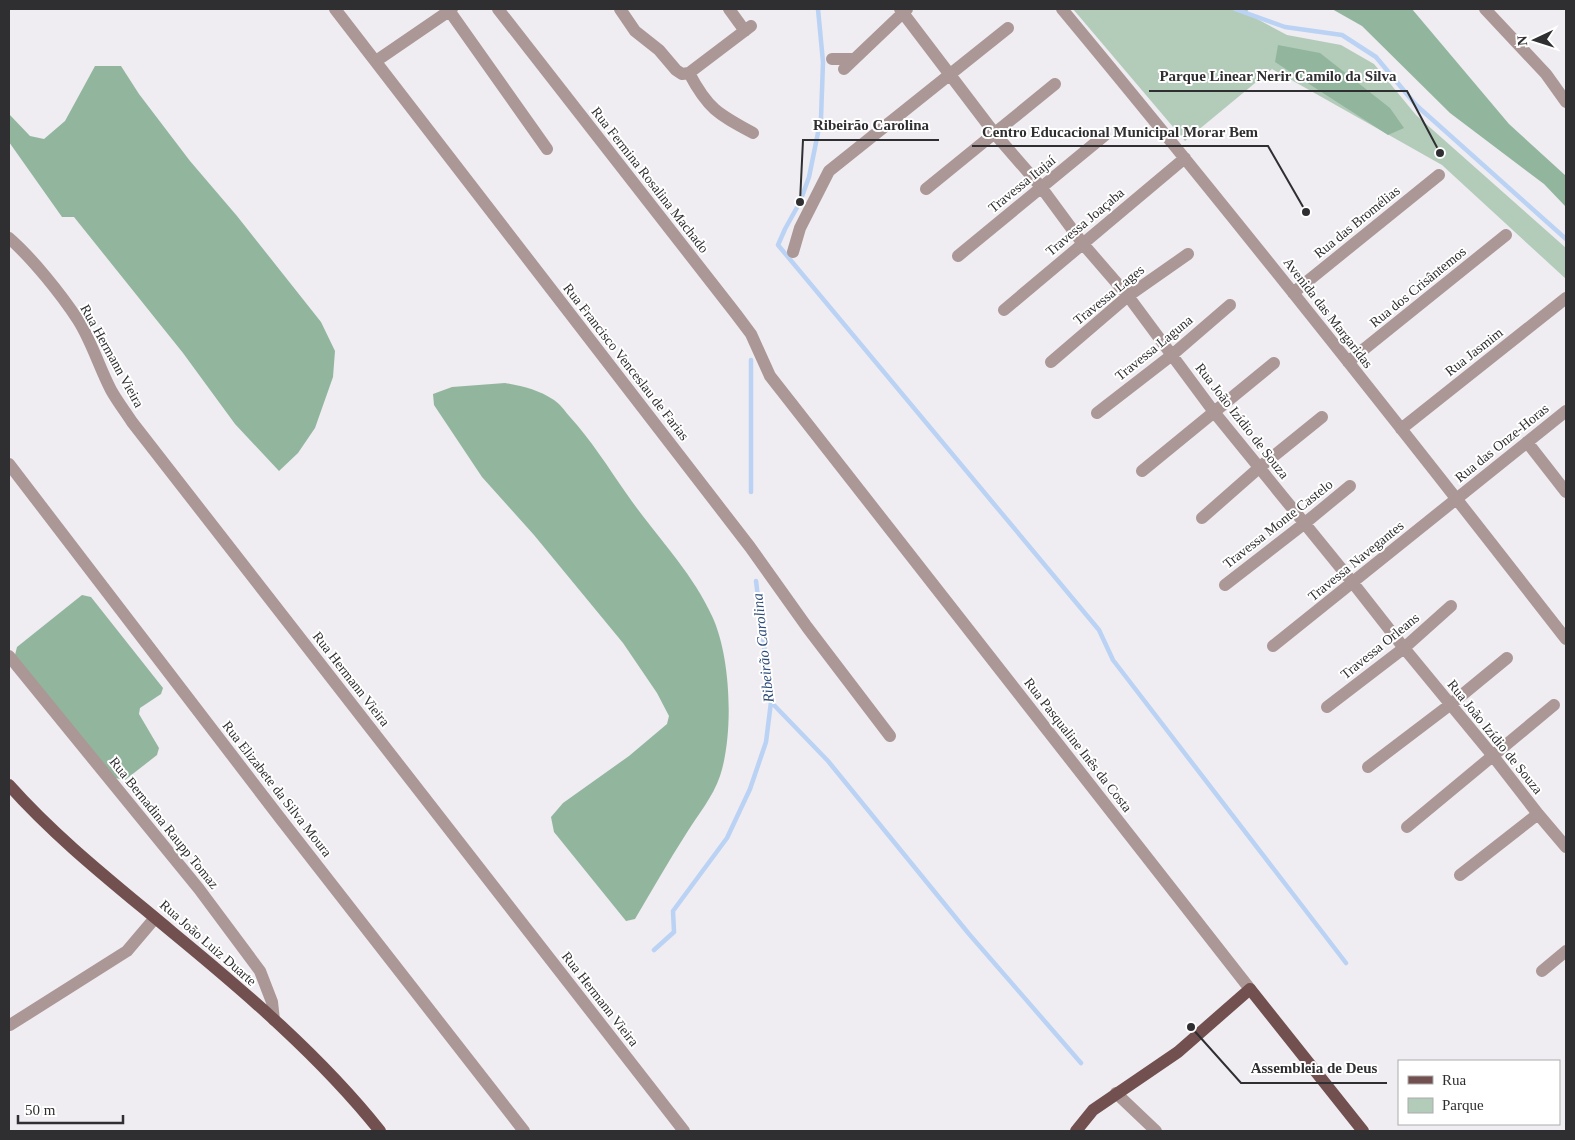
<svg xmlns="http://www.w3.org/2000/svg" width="1575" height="1140" viewBox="0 0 1575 1140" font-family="'Times New Roman',serif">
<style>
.green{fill:#b3ccba}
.forest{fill:#92b69d}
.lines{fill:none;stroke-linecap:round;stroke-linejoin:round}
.stream{stroke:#bad2f3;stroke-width:4.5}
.minor{stroke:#ab9796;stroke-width:12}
.major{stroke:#72504f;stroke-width:12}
.labels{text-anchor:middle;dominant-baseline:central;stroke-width:4;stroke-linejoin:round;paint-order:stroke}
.street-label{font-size:14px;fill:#2f2e30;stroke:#fff}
.water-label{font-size:15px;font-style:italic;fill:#2c4b78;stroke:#fff}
.leader{fill:none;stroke:#2f2e30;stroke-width:2}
.callout-dot{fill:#2f2e30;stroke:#fff;stroke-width:2}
.callout-label{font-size:15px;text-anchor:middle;font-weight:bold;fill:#2f2e30;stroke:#fff;stroke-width:4;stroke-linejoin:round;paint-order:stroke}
</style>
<rect width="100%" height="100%" fill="#efecf2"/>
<path class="green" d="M1073 9H1249L1246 13 1287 35 1341 45 1374 64 1416 115 1566 248V279L1442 165 1272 69 1185 141Z"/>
<path class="forest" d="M1332 9H1412L1509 124 1566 176V207L1544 184 1450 113 1362 26Z
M1278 45 1320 53 1390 108 1404 128 1388 135 1275 62Z
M95 66H121L139 94 190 161 237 216 321 322 335 351 333 377 315 428 298 453 279 471 235 424 183 353 74 217H62L9 142V114L30 136 44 139 65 121Z
M505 383C523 386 539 390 554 400 560 404 565 411 570 417 591 440 608 467 626 493 654 534 691 570 712 616 731 656 734 734 720 776 713 797 697 816 686 834 668 862 652 890 635 919L626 921 554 832 551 817 563 803 629 756 667 724 669 716 657 693 623 643 534 535 482 477 434 405 433 394 452 387Z
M82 595 91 597 163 688 161 694 140 708 139 714 159 748 157 755 125 780 115 778 15 655 17 647Z"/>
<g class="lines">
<path class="stream" d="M818 9 823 62 821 118 809 177 800 202 785 229 778 245 1099 630 1113 660 1346 963
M1235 9 1285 27 1342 35 1376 57 1416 105 1566 239
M751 360V492
M771 702 828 761 969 934 1081 1063
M654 950 674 932 673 911 727 838 750 789 766 742 771 702 756 581"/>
<path class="minor" d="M335 9 750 547 807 627 890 736
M448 9 547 149
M498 9 736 314 751 334 770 376 1250 989
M620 9 635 31 659 50 676 70 682 74 689 73 751 26
M729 9 745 31
M900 9 995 134 1041 187 1083 244 1128 296 1214 412 1353 583 1404 648 1493 756 1538 814 1566 847
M1062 9C1234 216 1401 427 1566 639
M1485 9 1546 74 1566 102
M832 59H854
M376 61 452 9
M844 69 907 9
M689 73C708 109 718 114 753 133
M926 189 1055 84
M9 238C32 258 61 294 78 320 92 342 99 367 111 390 117 401 125 411 132 422L684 1131
M793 252 800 228 829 171 1008 28
M958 256 1105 135
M1293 293 1439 175
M1004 310 1185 158
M1051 362 1128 296 1188 254
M1348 362 1506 235
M1097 413 1172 355 1230 305
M1401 429 1566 298
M1527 442 1566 492
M9 464 280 818 524 1131
M1142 471 1274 363
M1202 518 1260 467 1322 417
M1225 585 1305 523 1350 486
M1273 646 1566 411
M9 656 199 889 260 971 272 1002 274 1020
M1327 707 1404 648 1451 606
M1368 767 1451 704 1507 658
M1407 827 1554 705
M1460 875 1538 814
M1542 971 1566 951
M10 1025 127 951 155 918
M1116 1093 1156 1131"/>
<path class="major" d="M9 785C58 840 116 885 172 932 245 992 321 1057 380 1131
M1076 1131 1093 1110 1178 1052 1250 989 1363 1131"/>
</g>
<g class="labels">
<g class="street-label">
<text transform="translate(650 180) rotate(52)">Rua Fermina Rosalina Machado</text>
<text transform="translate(1022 184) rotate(-39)">Travessa Itajaí</text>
<text transform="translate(1085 222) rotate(-40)">Travessa Joaçaba</text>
<text transform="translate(1357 222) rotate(-39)">Rua das Bromélias</text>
<text transform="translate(1418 287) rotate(-39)">Rua dos Crisântemos</text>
<text transform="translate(1109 295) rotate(-39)">Travessa Lages</text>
<text transform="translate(1328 313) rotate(52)">Avenida das Margaridas</text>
<text transform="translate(1154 348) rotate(-39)">Travessa Laguna</text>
<text transform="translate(1474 352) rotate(-38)">Rua Jasmim</text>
<text transform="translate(112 356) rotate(61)">Rua Hermann Vieira</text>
<text transform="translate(626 362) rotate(52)">Rua Francisco Venceslau de Farias</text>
<text transform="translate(1242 421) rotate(52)">Rua João Izídio de Souza</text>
<text transform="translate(1502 443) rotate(-39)">Rua das Onze-Horas</text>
<text transform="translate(1278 524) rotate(-38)">Travessa Monte Castelo</text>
<text transform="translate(1356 561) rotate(-39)">Travessa Navegantes</text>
<text transform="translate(1380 646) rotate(-39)">Travessa Orleans</text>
<text transform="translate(351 679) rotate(52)">Rua Hermann Vieira</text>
<text transform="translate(1495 737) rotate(51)">Rua João Izídio de Souza</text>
<text transform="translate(1078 745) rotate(52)">Rua Pasqualine Inês da Costa</text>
<text transform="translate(277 789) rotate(52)">Rua Elizabete da Silva Moura</text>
<text transform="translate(164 823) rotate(51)">Rua Bernadina Raupp Tomaz</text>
<text transform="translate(208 943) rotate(41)">Rua João Luiz Duarte</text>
<text transform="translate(600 999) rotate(52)">Rua Hermann Vieira</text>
</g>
<g class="water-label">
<text transform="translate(763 648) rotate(-96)">Ribeirão Carolina</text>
</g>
</g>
<path class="leader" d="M1440 153L1407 91H1149M800 202L803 140H939M1306 212L1268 146H972M1191 1027L1241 1083H1387"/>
<g class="callout-dot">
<circle cx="1440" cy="153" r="5"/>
<circle cx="800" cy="202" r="5"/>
<circle cx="1306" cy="212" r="5"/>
<circle cx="1191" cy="1027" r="5"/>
</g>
<g class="callout-label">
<text x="1278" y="81">Parque Linear Nerir Camilo da Silva</text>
<text x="871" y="130">Ribeirão Carolina</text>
<text x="1120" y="137">Centro Educacional Municipal Morar Bem</text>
<text x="1314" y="1073">Assembleia de Deus</text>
</g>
<rect width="1575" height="1140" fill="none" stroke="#2f2e30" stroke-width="20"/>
<rect x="1398" y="1060" width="162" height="65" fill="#ffffff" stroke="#acabac"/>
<rect x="1408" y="1076" width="25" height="8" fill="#72504f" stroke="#acabac"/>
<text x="1442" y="1085" font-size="15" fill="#2f2e30">Rua</text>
<rect x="1408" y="1098" width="25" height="15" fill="#b3ccba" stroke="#acabac"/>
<text x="1442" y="1110" font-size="15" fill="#2f2e30">Parque</text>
<g transform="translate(1535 40) rotate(266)" stroke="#ffffff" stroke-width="4" paint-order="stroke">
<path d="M0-4L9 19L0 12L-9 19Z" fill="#2f2e30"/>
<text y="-8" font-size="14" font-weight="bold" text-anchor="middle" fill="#2f2e30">N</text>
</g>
<path d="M18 1115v8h105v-8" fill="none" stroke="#2f2e30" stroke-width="2.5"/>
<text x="25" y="1115" font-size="15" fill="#2f2e30" stroke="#ffffff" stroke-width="4" paint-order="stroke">50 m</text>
</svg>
